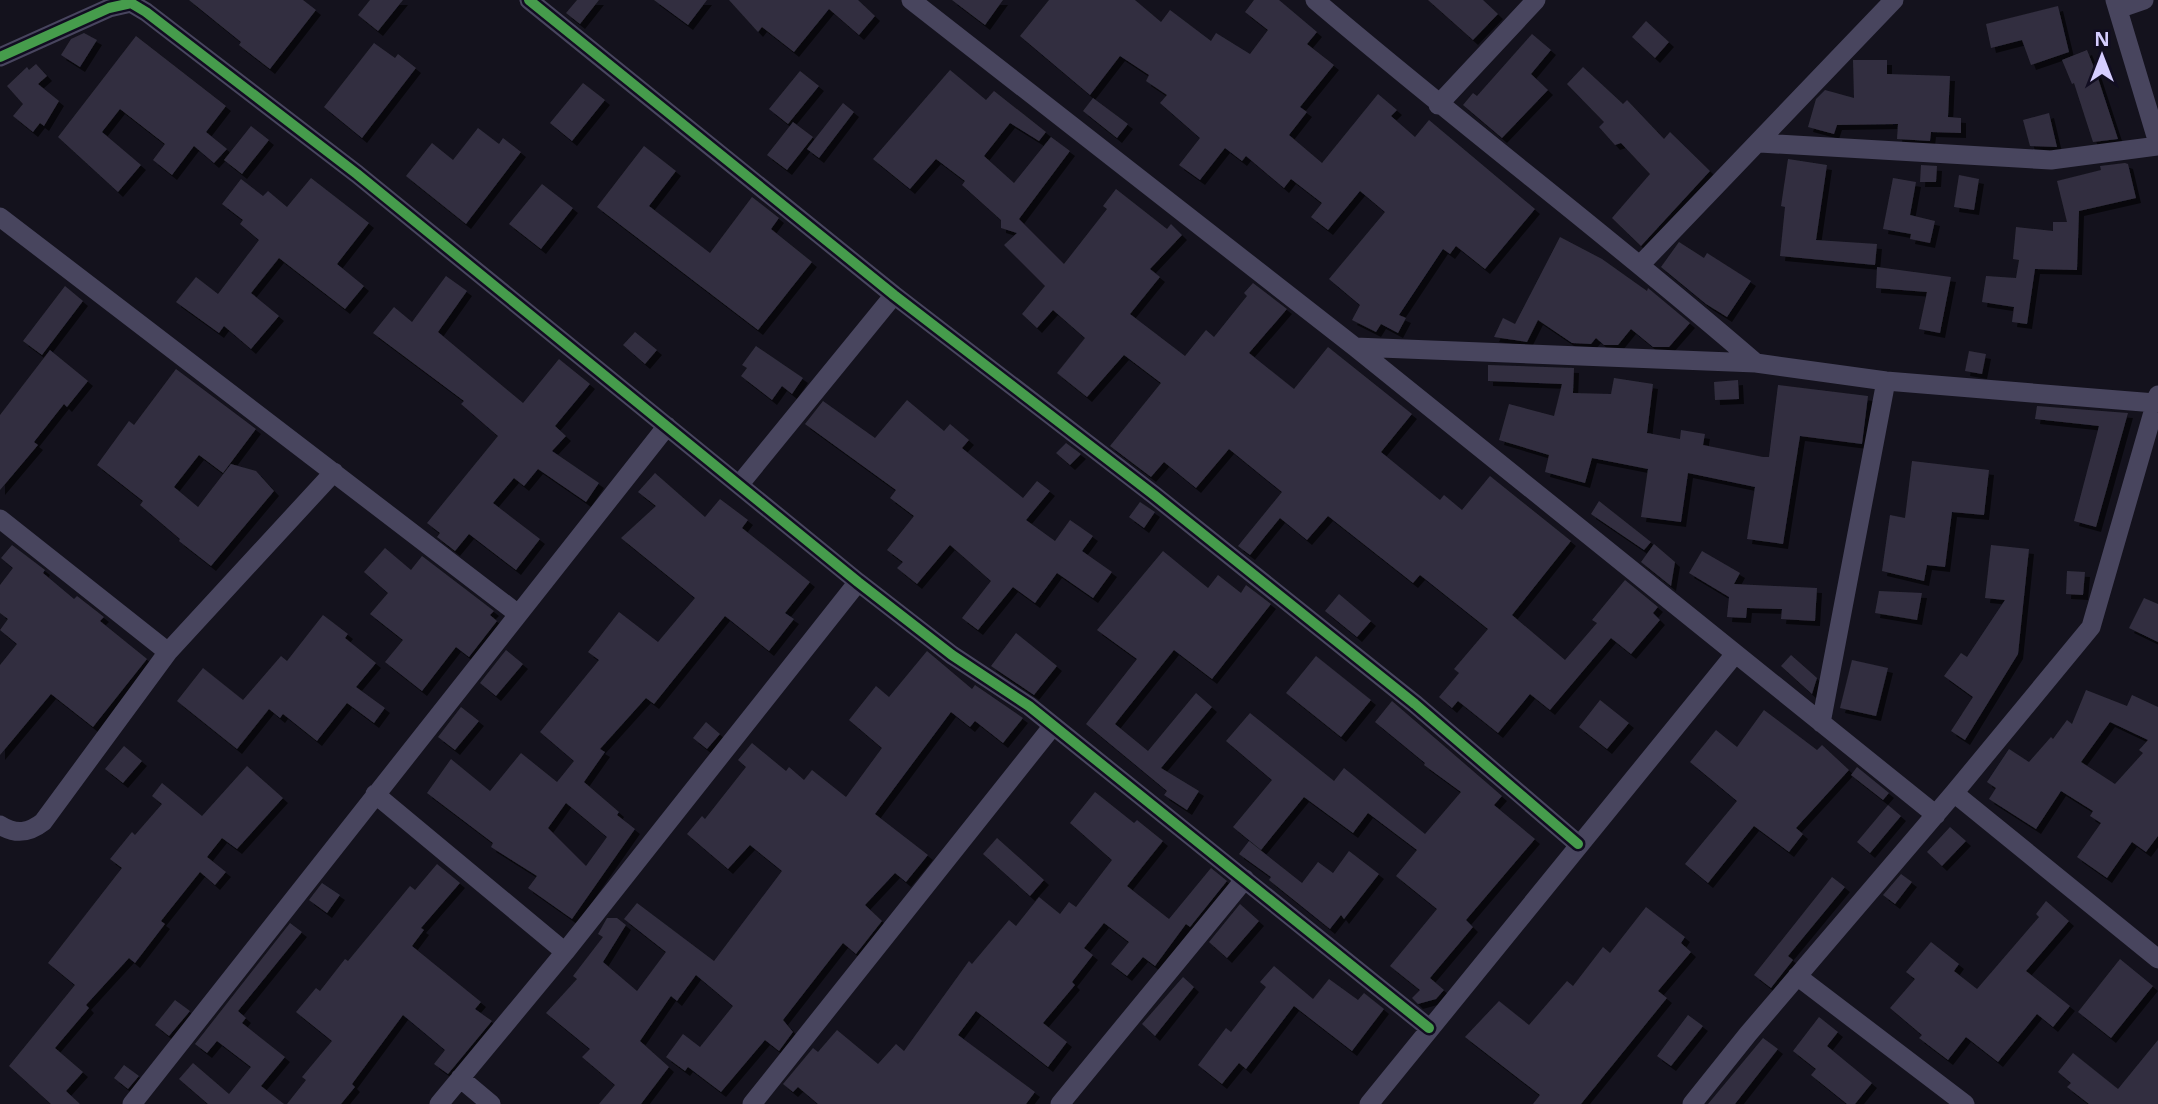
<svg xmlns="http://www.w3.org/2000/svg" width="2158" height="1104" viewBox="0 0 2158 1104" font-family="'Noto Sans',sans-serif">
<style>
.building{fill:#322f3f;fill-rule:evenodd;filter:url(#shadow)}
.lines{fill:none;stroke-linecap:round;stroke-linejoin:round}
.minor{stroke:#48455e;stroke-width:19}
.cycleway-casing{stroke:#110d21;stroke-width:15}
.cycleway{stroke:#469c4c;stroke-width:10}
</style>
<defs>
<filter id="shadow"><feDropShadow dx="5" dy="5" stdDeviation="0" flood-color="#0009"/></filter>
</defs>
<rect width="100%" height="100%" fill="#14121d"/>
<path class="building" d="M189 0H303L316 10 270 69 239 45 241 42Z
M370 0H403L378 31 358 15Z
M577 0H599L580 24 566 13Z
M654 0H707L688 25Z
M729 0H858L875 16 859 35 829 9 794 52 762 27 758 32Z
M952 0H1003L985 25Z
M1049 0H1135L1161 22 1170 10 1211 41 1216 33 1250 54 1268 30 1245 12 1254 0H1279L1317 32 1307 44 1334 65 1300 107 1307 112 1289 135 1322 163 1378 94 1397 110 1391 116 1415 137 1429 120 1535 209 1485 269 1456 246 1450 254 1443 249 1399 315 1406 318 1398 333 1381 324 1376 332 1352 320 1360 305 1329 279 1385 212 1360 191 1328 230 1311 217 1322 203 1291 179 1284 188 1246 156 1242 161 1225 148 1200 180 1179 165 1200 138 1160 103 1167 95 1146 81 1149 75 1120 56 1090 95 1020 36Z
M1428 0H1483L1498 14 1473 40Z
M2058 6 2069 52 2031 65 2022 40 1991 48 1986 24Z
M1646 21 1669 42 1655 58 1632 37Z
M84 33 97 40 80 67 61 55 71 39Z
M1532 34 1551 50 1531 74 1548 90 1502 138 1463 105 1473 93 1477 96Z
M136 36 226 106 206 132 227 149 214 163 194 146 172 175 153 160 165 144 120 109 102 132 141 165 118 192 58 137Z
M374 43 395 58 398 54 416 68 362 138 324 107Z
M2087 50 2097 75 2118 139 2093 142 2074 83 2072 84 2062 60Z
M1853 60H1887V74L1950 76 1948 117 1961 118V133L1931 132 1930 141 1897 139 1898 124 1837 125 1834 134 1808 127 1816 99 1825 90 1854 98Z
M36 64 47 76 38 84 59 101 44 126 40 123 33 132 13 116 23 104 7 86 27 67 29 70Z
M1583 67 1623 104 1627 100 1664 139 1670 132 1710 171 1641 246 1612 218 1650 174 1621 143 1615 145 1599 127 1604 122 1567 84Z
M950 70 986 100 994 91 1046 132 1039 141 1010 123 984 156 1014 183 1051 137 1070 151 1019 219 1064 264 1107 209 1103 206 1116 189 1167 229 1171 224 1182 235 1150 269 1160 277 1130 314 1185 356 1206 330 1214 337 1247 296 1244 293 1253 283 1287 309 1249 353 1294 389 1328 347 1412 414 1381 452 1440 500 1444 495 1462 510 1490 476 1571 541 1512 615 1565 660 1597 623 1592 620 1625 580 1658 607 1653 613 1660 620 1631 654 1611 638 1550 710 1530 694 1498 733 1458 701 1452 708 1439 697 1459 673 1454 669 1488 629 1420 575 1413 583 1328 516 1307 540 1280 518 1250 555 1238 546 1282 492 1229 449 1196 488 1164 462 1151 477 1110 446 1161 383 1124 355 1087 397 1057 373 1085 338 1053 310 1037 328 1022 314 1045 286 1004 245 1017 233 1001 228V220L962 185 965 181 936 159 910 189 873 159Z
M800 71 819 86 788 124 769 109Z
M583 83 605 100 572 141 550 123Z
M1093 98 1128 124 1117 138 1083 111Z
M843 103 854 112 819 158 807 149Z
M2049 113 2057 147 2030 146 2023 120Z
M793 122 813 137 787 170 767 155Z
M251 126 269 140 242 174 224 160Z
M478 128 499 144 503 138 521 152 466 224 406 176 432 143 453 160Z
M644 146 676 171 649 206 710 253 752 197 779 218 771 229 812 262 758 330 597 207Z
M1788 159 1827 165 1816 240 1877 244 1875 265 1780 256 1785 207 1781 206Z
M2125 163 2128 164 2136 198 2079 211 2077 270 2035 269 2027 324 2012 322 2014 307 1982 302 1986 276 2016 278 2019 260 2013 259 2016 227 2053 231V222H2067L2057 181 2101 170 2100 166Z
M1921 165 1937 166 1936 182H1920Z
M1959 175 1979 179 1974 210 1954 207Z
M311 178 369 223 337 264 364 286 345 309 279 258 251 293 279 316 251 349 224 326 219 333 176 302 196 277 218 294 259 240 240 224 243 220 222 204 241 179 263 196 268 191 287 207Z
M1893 178 1916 182 1910 215 1935 221 1930 243 1910 239 1911 234 1883 229Z
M542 184 573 208 541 249 509 224Z
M1560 237 1602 259 1647 291 1648 288 1690 323 1669 347H1653L1631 329 1618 345H1604L1596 338 1591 344 1572 343 1538 320 1527 342 1494 337 1503 318 1515 324Z
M1679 242 1704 258 1707 253 1751 281 1727 317 1706 304 1661 267Z
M1877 267 1951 277 1940 333 1919 329 1927 292 1876 288Z
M446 276 467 291 438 332 523 403 559 359 590 384 555 426 566 436 552 451 599 483 586 502 538 469 524 486 514 478 493 503 540 539 516 570 469 534 455 551 437 537 440 533 427 523 498 436 461 404 464 401 373 333 394 307 412 322Z
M65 286 83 301 42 355 23 341Z
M635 332 657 350 645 364 623 345Z
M756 346 803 378 792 394 782 386 772 400 741 376 747 368 742 365Z
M50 350 88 381 67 407 64 404 34 442 38 445 0 490V415Z
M1969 351 1986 354 1982 374 1965 371Z
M1488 365 1574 368 1573 393 1611 394 1614 378 1653 384 1647 433 1680 439 1681 430 1705 434 1703 445 1763 457H1769L1778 385 1868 396 1862 444 1800 436 1783 544 1747 539 1755 487 1688 473 1681 522 1641 517 1648 469 1592 458 1585 483 1545 472 1549 455 1499 440 1509 404 1554 416 1562 384 1488 381Z
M176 369 256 429 223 473 199 455 174 487 198 507 231 464 256 471 274 491 211 566 179 541 180 539 140 505 143 501 97 465 129 421 134 425Z
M1738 380 1739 399 1715 400 1714 382Z
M907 400 944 431 950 424 969 440 962 448 1023 498 1037 481 1050 491 1026 520 1055 541 1070 520 1093 536 1082 551 1112 572 1093 598 1057 573 1035 603 1013 587 978 630 962 618 991 581 950 545 917 584 897 568 903 562 887 550 914 516 890 498 896 490 805 424 823 401 875 438Z
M2037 406 2128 413 2096 527 2074 521 2099 426 2035 419Z
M1066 443 1081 454 1070 465 1056 453Z
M1912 461 1989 470 1984 515 1952 512 1945 567 1927 565 1924 581 1882 571 1890 515 1905 518Z
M655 473 705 517 720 499 748 520 742 528 810 582 785 613 794 619 769 651 725 616 654 704 646 698 600 749 605 752 584 782 619 812 617 815 635 829 572 919 528 888 537 876 491 847 493 843 427 793 451 759 490 791 521 753 557 782 574 761 540 732 599 660 588 652 619 612 658 642 695 598 621 538 656 506 638 492ZM566 803 607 837 586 866 548 828Z
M1599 501 1651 542 1644 550 1591 514Z
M1140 502 1155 512 1144 528 1129 517Z
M1654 544 1675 562 1671 586 1641 562Z
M12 545 45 570 43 573 74 599 77 596 104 617 100 621 147 659 93 727 51 694 0 755V665L17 644 0 630 8 619 0 613V585L13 568 1 558Z
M1991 545 2029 549 2018 654 1965 740 1951 731 1973 697 1944 676 1961 653 1967 657 2005 600 1985 598Z
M385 548 411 570 422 556 494 611 490 615 497 621 469 657 456 647 422 691 385 662 403 640 370 614 388 593 364 572Z
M1163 551 1208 588 1218 575 1241 593 1246 585 1271 604 1212 679 1174 650 1115 724 1148 751 1196 693 1212 707 1161 768 1199 791 1187 810 1164 795 1167 791 1086 724 1137 659 1097 630Z
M1702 551 1740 573 1734 584 1817 588 1815 621 1781 619 1782 609 1747 608 1746 618 1727 617 1729 597 1689 573Z
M2067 571 2085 572 2083 595 2066 594Z
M1879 591 1922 593 1917 620 1875 613Z
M1339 594 1371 621 1357 637 1325 611Z
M2144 598 2158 604V642L2129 628Z
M323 615 348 634 345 638 376 663 356 687 385 708 374 723 347 703 317 741 283 714 280 718 269 709 237 749 177 701 203 668 243 700 281 656 287 661Z
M1016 633 1057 666 1034 695 991 666Z
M506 650 523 664 496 696 480 683Z
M927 651 972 689 975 685 1023 718 1003 743 975 721 970 727 951 712 875 814 928 855 906 882 895 873 865 905 882 921 856 954 843 943 783 1020 793 1032 779 1051 765 1040 721 1092 688 1067 685 1071 666 1057 683 1034 700 1047 733 1006 696 975 677 1001 671 996 640 1041 669 1067 641 1104H599L615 1085 582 1057 590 1049 546 1013 577 979 573 976 603 937 598 934 607 918H617L626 925 603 962 637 991 666 952 624 919 637 903 714 961 782 871 750 845 728 869 687 834 702 816 705 819 746 767 738 760 752 743 786 771 789 767 804 780 812 770 846 797 882 748 849 720 876 686 889 697Z
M1791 655 1817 678 1812 694 1781 666Z
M1316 656 1371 700 1341 737 1286 693Z
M1852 660 1888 668 1876 716 1840 708Z
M2086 690 2127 706 2132 695 2158 707V836L2146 852 2132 842 2107 878 2077 857 2101 823 2090 816 2093 811 2061 791 2036 829 1989 799 1996 788 1987 782 2009 749 2029 762 2051 737 2053 739 2067 720 2072 724ZM2110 722 2148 740 2139 750 2143 753 2115 784 2081 762Z
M1600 700 1629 723 1607 749 1579 727Z
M1392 701 1502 796 1494 805 1535 839 1466 920 1473 927 1430 978 1444 990 1436 999 1418 1004 1412 998 1420 990 1390 966 1437 909 1396 876 1417 850 1368 813 1353 833 1304 797 1261 850 1233 827 1272 780 1226 741 1250 713 1334 781 1344 768 1425 834 1461 792 1424 765 1425 763 1375 722Z
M461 707 479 721 455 750 438 737Z
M1764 710 1817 750 1822 745 1849 770 1796 828 1803 834 1789 852 1754 826 1708 883 1685 864 1737 801 1690 762 1716 730 1737 747Z
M706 722 720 734 707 749 693 738Z
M124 746 142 761 123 783 105 769Z
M247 766 283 798 237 849 222 838 207 857 226 872 215 885 200 872 161 921 165 924 135 963 129 958 86 1005 89 1008 55 1048 83 1072 66 1091 80 1104H51L9 1066 75 985 48 963 122 868 110 859 132 832 135 835 162 804 152 796 162 783 202 816Z
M1857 767 1889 793 1883 800 1851 775Z
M1095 792 1134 823 1137 820 1163 841 1127 886 1169 919 1211 868 1227 881 1190 927 1186 924 1155 966 1143 957 1127 976 1111 964 1129 942 1104 923 1084 948 1093 955 1072 982 1075 985 1043 1023 1067 1042 1048 1067 976 1011 958 1035 1035 1092 1026 1104H818L798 1087 793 1092 783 1084 813 1048 818 1052 837 1030 878 1064 896 1044 904 1051 969 961 972 964 1009 920 1016 926 1039 897 1060 914 1069 902 1076 907 1112 860 1070 823Z
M1888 805 1901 816 1870 853 1857 842Z
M1950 827 1966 841 1942 866 1927 852Z
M997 838 1044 880 1030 896 983 854Z
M1249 841 1302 883 1318 862 1333 873 1349 851 1379 874 1344 919 1341 915 1330 929 1269 880 1271 877 1239 854Z
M437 864 460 883 421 928 424 930 412 946 481 1002 475 1009 492 1021 448 1074 434 1064 445 1050 403 1015 352 1084 355 1087 341 1104H287L306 1080 302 1077 332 1041 296 1012 316 988 320 991 345 959 348 961 410 886 415 890Z
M1901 874 1912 882 1895 904 1883 895Z
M1832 877 1845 887 1788 956 1793 960 1771 988 1754 975Z
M322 883 340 895 327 913 309 900Z
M2046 901 2069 921 2026 971 2070 1006 2053 1027 2037 1014 1998 1062 1966 1037 1948 1060 1919 1038 1922 1035 1890 1008 1915 979 1906 972 1931 942 1959 964 1954 971 1977 989 2039 917 2036 914Z
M1240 904 1259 921 1227 958 1209 942Z
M1646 907 1685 937 1681 943 1691 952 1658 991 1667 998 1581 1104H1533L1540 1095 1465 1037 1499 1001 1529 1025 1567 981 1573 986 1603 947 1610 953Z
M290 923 302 932 238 1011 246 1018 242 1023 285 1057 261 1086 284 1104H208L179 1079 193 1063 229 1094 251 1067 217 1041 207 1053 195 1044Z
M2120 959 2153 986 2111 1038 2078 1012Z
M1274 966 1313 999 1329 979 1358 1000 1364 993 1384 1009 1352 1051 1294 1006 1246 1069 1239 1063 1222 1084 1198 1065 1226 1028 1231 1032 1266 987 1260 982Z
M1183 977 1194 987 1155 1036 1142 1024Z
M175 1000 190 1011 169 1036 155 1025Z
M1688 1015 1703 1026 1671 1066 1657 1056Z
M1819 1017 1838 1032 1827 1046 1872 1083 1855 1104H1847L1811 1075 1816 1069 1793 1051Z
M1763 1038 1778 1049 1735 1104H1708Z
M2158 1040V1104H2089L2067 1087 2071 1083 2058 1072 2073 1053 2118 1089Z
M124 1065 139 1076 128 1089 114 1078Z"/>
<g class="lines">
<path class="minor" d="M529 0 894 295 1154 495 1415 704 1578 844
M911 0 1355 347 1936 815
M1315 0C1460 124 1612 238 1756 363
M2115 0 2158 143
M2118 9 2144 0
M0 57 109 8 131 3 146 12 357 174 858 582 952 655 1029 706 1429 1028
M1438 105 1536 0
M1760 143 2051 160 2158 146
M0 217 518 614
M1641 264 1894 0
M1355 347 1756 363 1886 381 2155 403
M739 485 894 295
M0 519 168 652
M1821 723 1886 381
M1954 793 2158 959
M375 794 565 952
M0 825C16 835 29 833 43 822L168 652 334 472
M1797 976 1965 1104
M460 1078 491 1104
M132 1104 667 426
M439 1104 565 952 858 582
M752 1104 1052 727
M1060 1104 1245 879
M1369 1104 1735 654
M1692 1104 1748 1034 1954 793 2091 627 2158 395"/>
<defs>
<path id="cycleway" d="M529 0 894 295 1154 495 1415 704 1578 844
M0 57 109 8 131 3 146 12 357 174 858 582 952 655 1029 706 1429 1028"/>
</defs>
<use href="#cycleway" class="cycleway-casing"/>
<use href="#cycleway" class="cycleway"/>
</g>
<g transform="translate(2102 56)" stroke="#110d21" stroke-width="5" paint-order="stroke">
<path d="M0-5L12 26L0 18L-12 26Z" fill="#d5cdff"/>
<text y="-10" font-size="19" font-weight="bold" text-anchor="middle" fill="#d5cdff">N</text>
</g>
</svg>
